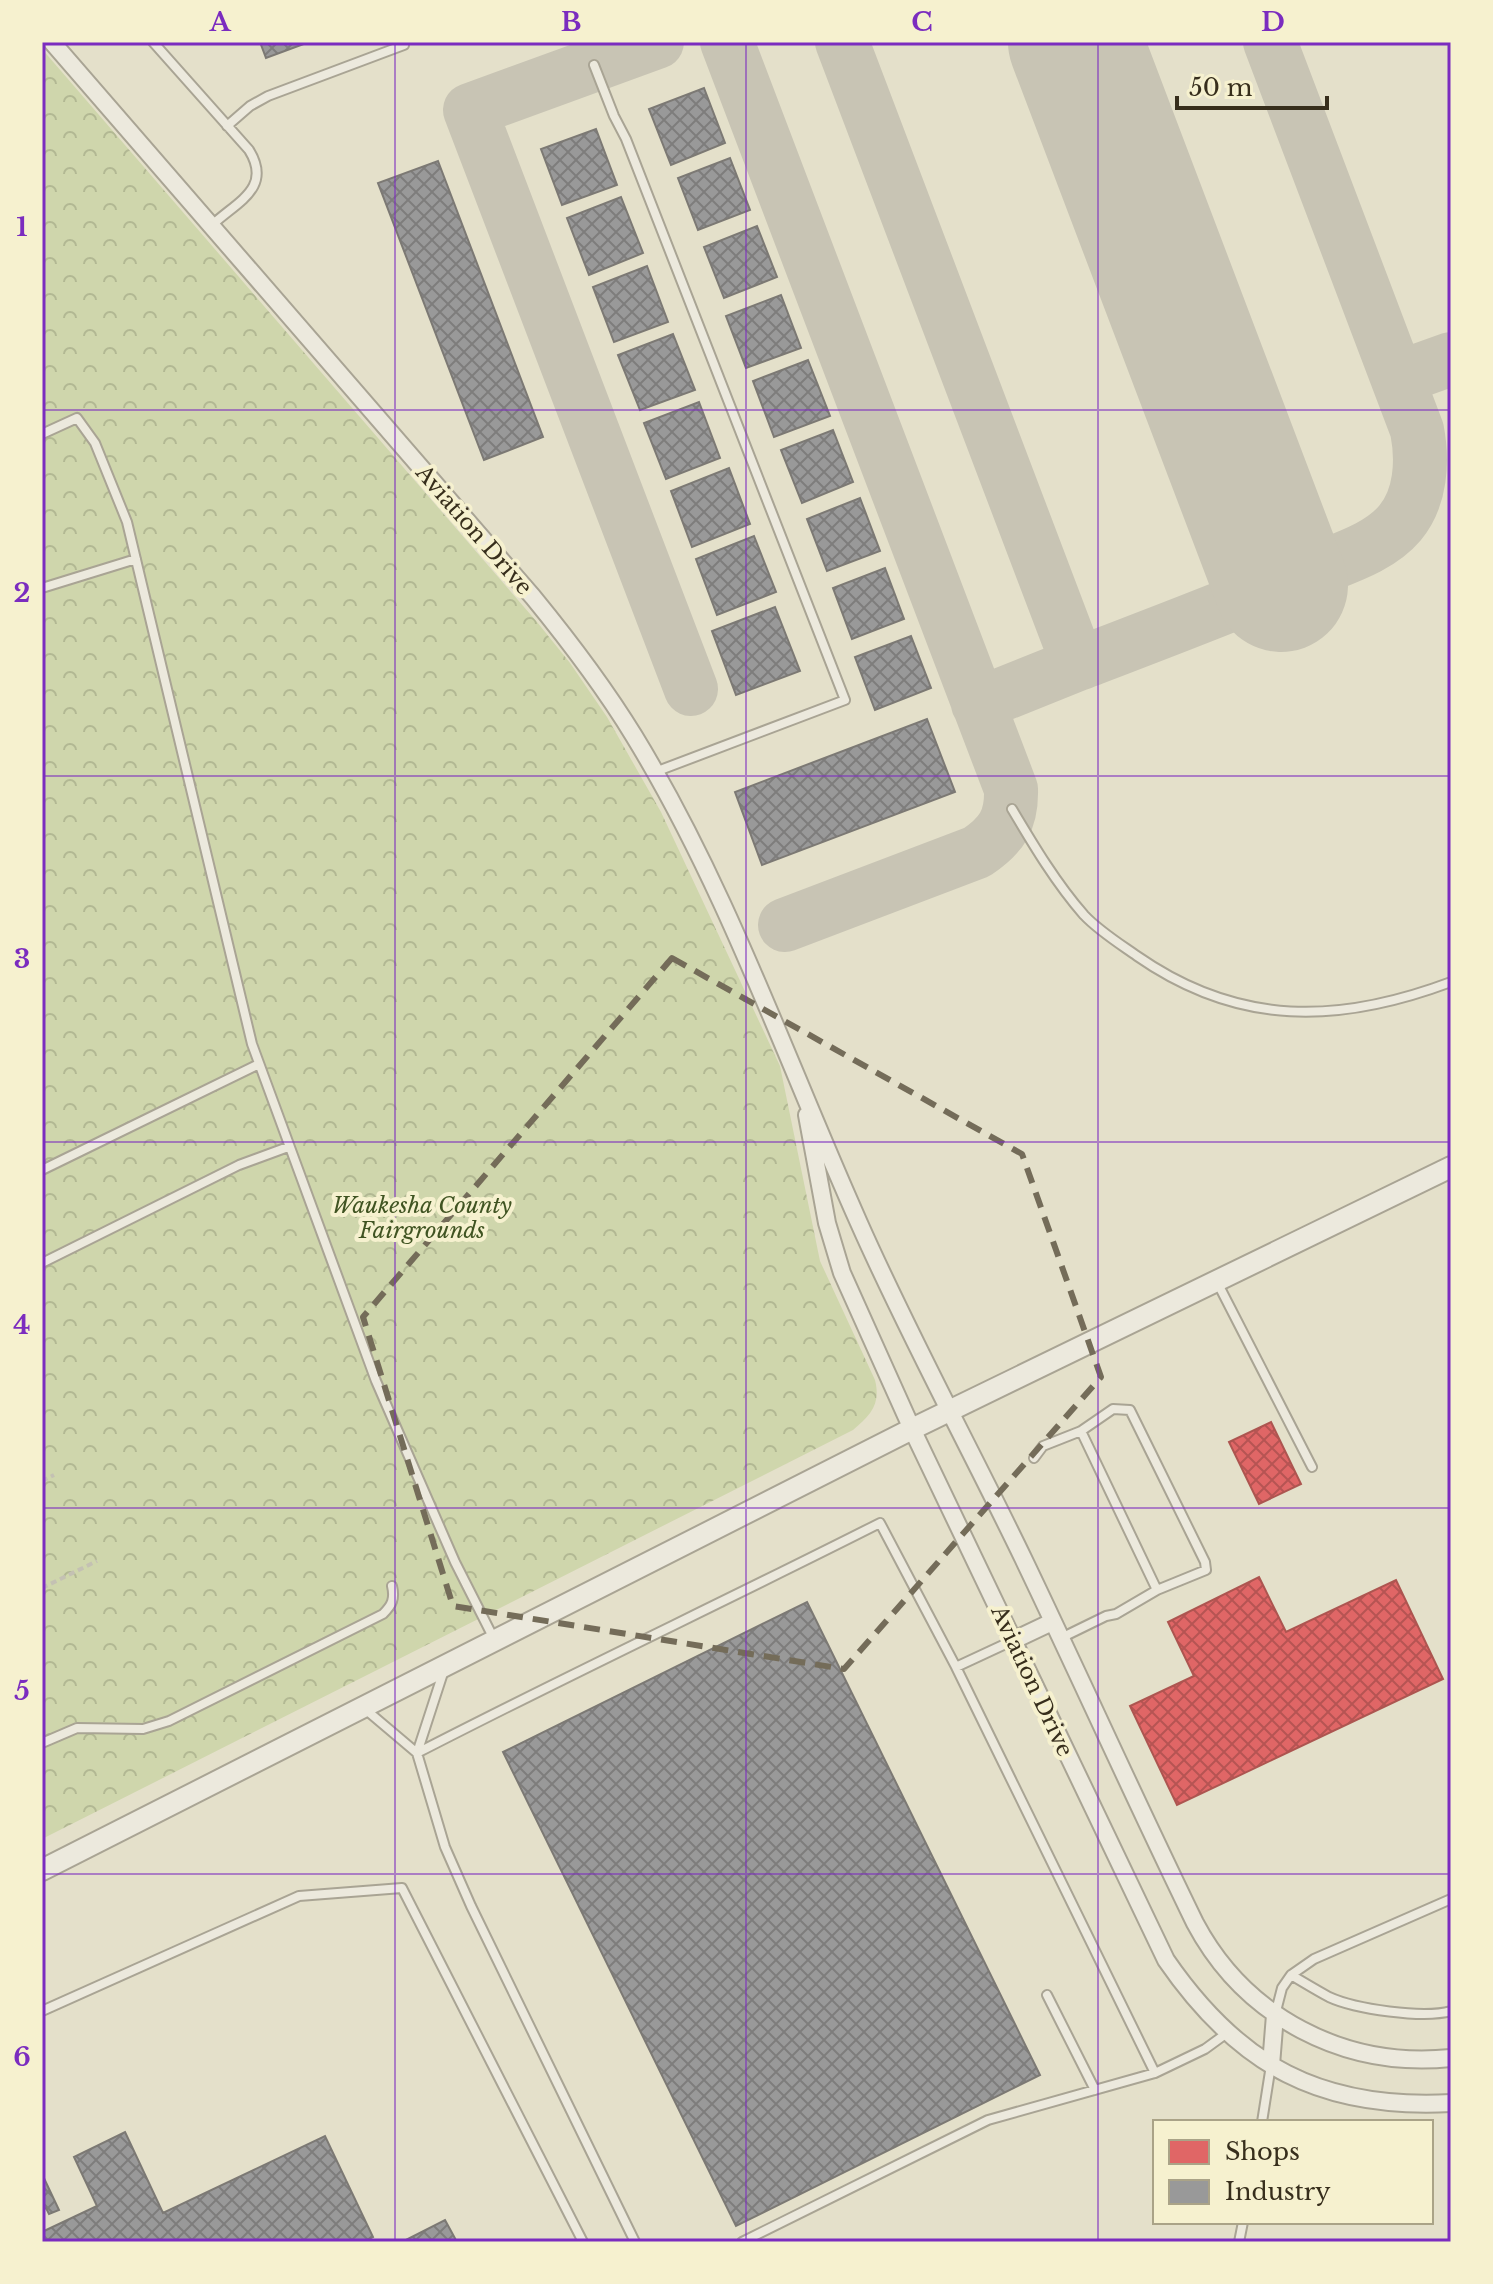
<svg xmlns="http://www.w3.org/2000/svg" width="1493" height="2284" viewBox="0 0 1493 2284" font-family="'Libre Baskerville',serif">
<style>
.park{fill:url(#park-crowns)}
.shops{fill:url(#shops-cross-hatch);stroke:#ad5550;stroke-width:2}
.industry{fill:url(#industry-cross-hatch);stroke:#7c7974;stroke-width:2}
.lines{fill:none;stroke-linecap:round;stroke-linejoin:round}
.taxiway{stroke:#c8c4b4;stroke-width:54}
.runway{stroke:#c8c4b4;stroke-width:134}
.service-casing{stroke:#a9a494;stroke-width:12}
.minor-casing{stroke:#a9a494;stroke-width:20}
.tertiary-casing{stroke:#a9a494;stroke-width:24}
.path{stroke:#c4c1b3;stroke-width:4;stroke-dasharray:6 4;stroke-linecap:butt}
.service{stroke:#ece9dd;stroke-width:8}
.minor{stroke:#ece9dd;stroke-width:16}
.tertiary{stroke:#ece9dd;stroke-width:20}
.marked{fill:none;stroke:#746c59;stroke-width:6;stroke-dasharray:16 10;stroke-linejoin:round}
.grid{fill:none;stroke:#7b2cbf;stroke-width:2;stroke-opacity:0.55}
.labels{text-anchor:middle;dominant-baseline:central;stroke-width:8;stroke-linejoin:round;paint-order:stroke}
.street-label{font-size:22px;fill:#372e1c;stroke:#f6f1cf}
.park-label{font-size:22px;font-style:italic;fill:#405422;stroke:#f6f1cf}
.neatline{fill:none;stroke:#7b2cbf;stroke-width:3}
.grid-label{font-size:26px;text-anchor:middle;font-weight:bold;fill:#7b2cbf}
</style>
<defs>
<pattern id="park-crowns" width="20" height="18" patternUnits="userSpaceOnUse" patternTransform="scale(2)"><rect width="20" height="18" fill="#cfd6ac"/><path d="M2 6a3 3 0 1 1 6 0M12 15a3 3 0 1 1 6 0" fill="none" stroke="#b2b893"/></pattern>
<pattern id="shops-cross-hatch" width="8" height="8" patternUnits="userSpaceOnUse" patternTransform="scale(2)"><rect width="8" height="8" fill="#e06666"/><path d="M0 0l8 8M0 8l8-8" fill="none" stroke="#b65453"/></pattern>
<pattern id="industry-cross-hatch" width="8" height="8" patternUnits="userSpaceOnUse" patternTransform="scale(2)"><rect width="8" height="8" fill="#999"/><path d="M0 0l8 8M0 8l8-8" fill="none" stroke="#7e7d7c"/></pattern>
</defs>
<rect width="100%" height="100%" fill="#e4e0ca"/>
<path class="park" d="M42 49 537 622 570 663 607 717 661 812 780 1066 820 1261 875 1380C881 1404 871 1415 853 1430L42 1839Z"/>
<path class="shops" d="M1271 1422 1301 1484 1259 1504 1229 1442Z
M1259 1577 1286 1632 1396 1580 1443 1679 1177 1805 1130 1706 1194 1676 1168 1622Z"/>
<path class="industry" d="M260 42H309L266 58Z
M704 88 725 143 671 165 649 109Z
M596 129 617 185 562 205 541 149Z
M730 158 750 210 698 230 678 178Z
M438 161 543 437 484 460 378 183Z
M621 197 643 253 589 275 567 218Z
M757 226 777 277 724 298 704 247Z
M647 266 668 322 614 342 593 287Z
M781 295 801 348 746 368 726 316Z
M673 334 695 390 640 410 618 355Z
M808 360 830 416 774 437 753 381Z
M699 402 720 458 666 479 644 423Z
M833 430 853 482 802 503 781 450Z
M729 468 750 524 692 547 671 491Z
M860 498 880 551 827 571 807 519Z
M754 536 776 592 717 615 696 559Z
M885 568 904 619 852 639 833 588Z
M775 607 800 671 736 695 712 631Z
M911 636 931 688 875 710 855 657Z
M927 719 955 792 762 865 735 792Z
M807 1602 1040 2075 736 2226 503 1752Z
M125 2132 163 2213 325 2136 373 2237 363 2242H42V2232L97 2206 74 2157Z
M42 2174 59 2210 49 2214 46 2208 42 2210Z
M445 2220 457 2242H402Z"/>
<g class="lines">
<path class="taxiway" d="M657 42 470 110 691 689
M727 42 1011 789C1012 820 1002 835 977 852L785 925
M842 42 1078 664C1156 634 1234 605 1310 572 1340 559 1378 549 1400 523 1421 498 1423 461 1417 430L1270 42
M1398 378 1451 359
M978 704 1078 664"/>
<path class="runway" d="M1075 42 1281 585"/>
<defs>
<path id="service" d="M153 42 249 150C273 189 236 202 211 226
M594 65 614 116 626 139 845 700 655 772
M227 126 250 106 268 96 404 45
M42 434 77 418 95 443 127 522 252 1044 376 1381 455 1562 494 1639
M42 588 136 559
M1012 809C1034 846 1056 883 1084 915 1099 931 1120 944 1137 956 1239 1027 1339 1024 1451 982
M42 1170 259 1064
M42 1263 239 1165 288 1147
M1216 1280 1312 1467
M1081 1431 1157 1590
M1034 1458 1043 1446 1081 1431 1113 1409 1130 1410 1205 1562 1206 1570 1157 1590 1116 1614 1106 1616 1061 1638
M956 1667 1014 1640
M365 1709 417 1753 444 1670
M42 1743 77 1728 143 1729 169 1721 383 1614C392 1605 395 1599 392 1586
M1291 1975C1303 1982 1316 1990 1329 1997 1355 2009 1423 2019 1451 2011
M1047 1995 1095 2090
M42 2011 299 1896 402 1888 583 2242
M1275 2015 1282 1988 1291 1975 1314 1959 1451 1899
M1155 2073 1205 2049 1227 2033
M1262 2122 1271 2065
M635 2242 471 1906 445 1847 417 1753C570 1674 726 1601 880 1523L956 1667 1155 2073 988 2120 742 2242
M1239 2242 1243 2222"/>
<path id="minor" d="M52 42 533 597C569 641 604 687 634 736 727 888 786 1060 859 1223 909 1336 969 1446 1023 1558 1081 1679 1136 1802 1195 1923 1245 2017 1344 2069 1451 2058
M807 1115 827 1223 842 1273 912 1429 1166 1960C1239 2066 1321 2110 1451 2103
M1014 1640 1052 1622
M1271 2065 1275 2015"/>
<path id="tertiary" d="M42 1870 912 1429 1451 1167"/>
</defs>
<use href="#service" class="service-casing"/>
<use href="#minor" class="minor-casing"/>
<use href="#tertiary" class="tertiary-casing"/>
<path class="path" d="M42 1481 54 1475
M42 1588 97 1561"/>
<use href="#service" class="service"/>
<use href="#minor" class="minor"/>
<use href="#tertiary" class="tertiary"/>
</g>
<path class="marked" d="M672 958 1022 1154 1101 1377 844 1669 453 1606 363 1317Z"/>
<path class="grid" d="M395 42V2242M746 42V2242M1098 42V2242M42 410H1451M42 776H1451M42 1142H1451M42 1508H1451M42 1874H1451"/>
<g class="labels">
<g class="street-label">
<text transform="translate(474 530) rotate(49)">Aviation Drive</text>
<text transform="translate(1032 1681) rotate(65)">Aviation Drive</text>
</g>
<g class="park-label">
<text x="422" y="1205">Waukesha County<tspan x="422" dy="25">Fairgrounds</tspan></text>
</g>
</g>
<rect width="1493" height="2284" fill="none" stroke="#f6f1cf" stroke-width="88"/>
<rect x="1153" y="2120" width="280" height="104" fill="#f6f1cf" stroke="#aaa387" stroke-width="2"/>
<rect x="1169" y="2140" width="40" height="24" fill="#e06666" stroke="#aaa387" stroke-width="2"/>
<text x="1225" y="2160" font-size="24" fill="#372e1c">Shops</text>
<rect x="1169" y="2180" width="40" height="24" fill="#999999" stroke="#aaa387" stroke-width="2"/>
<text x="1225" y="2200" font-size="24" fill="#372e1c">Industry</text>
<path d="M1177 96v12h150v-12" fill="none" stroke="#372e1c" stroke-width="4"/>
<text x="1189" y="96" font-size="24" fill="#372e1c" stroke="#f6f1cf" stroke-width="6" paint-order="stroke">50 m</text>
<rect x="44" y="44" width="1405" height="2196" class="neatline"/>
<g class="grid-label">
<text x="220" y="31">A</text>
<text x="571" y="31">B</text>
<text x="922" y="31">C</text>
<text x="1273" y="31">D</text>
<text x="22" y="236">1</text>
<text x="22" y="602">2</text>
<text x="22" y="968">3</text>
<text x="22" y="1334">4</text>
<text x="22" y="1700">5</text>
<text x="22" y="2066">6</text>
</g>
</svg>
